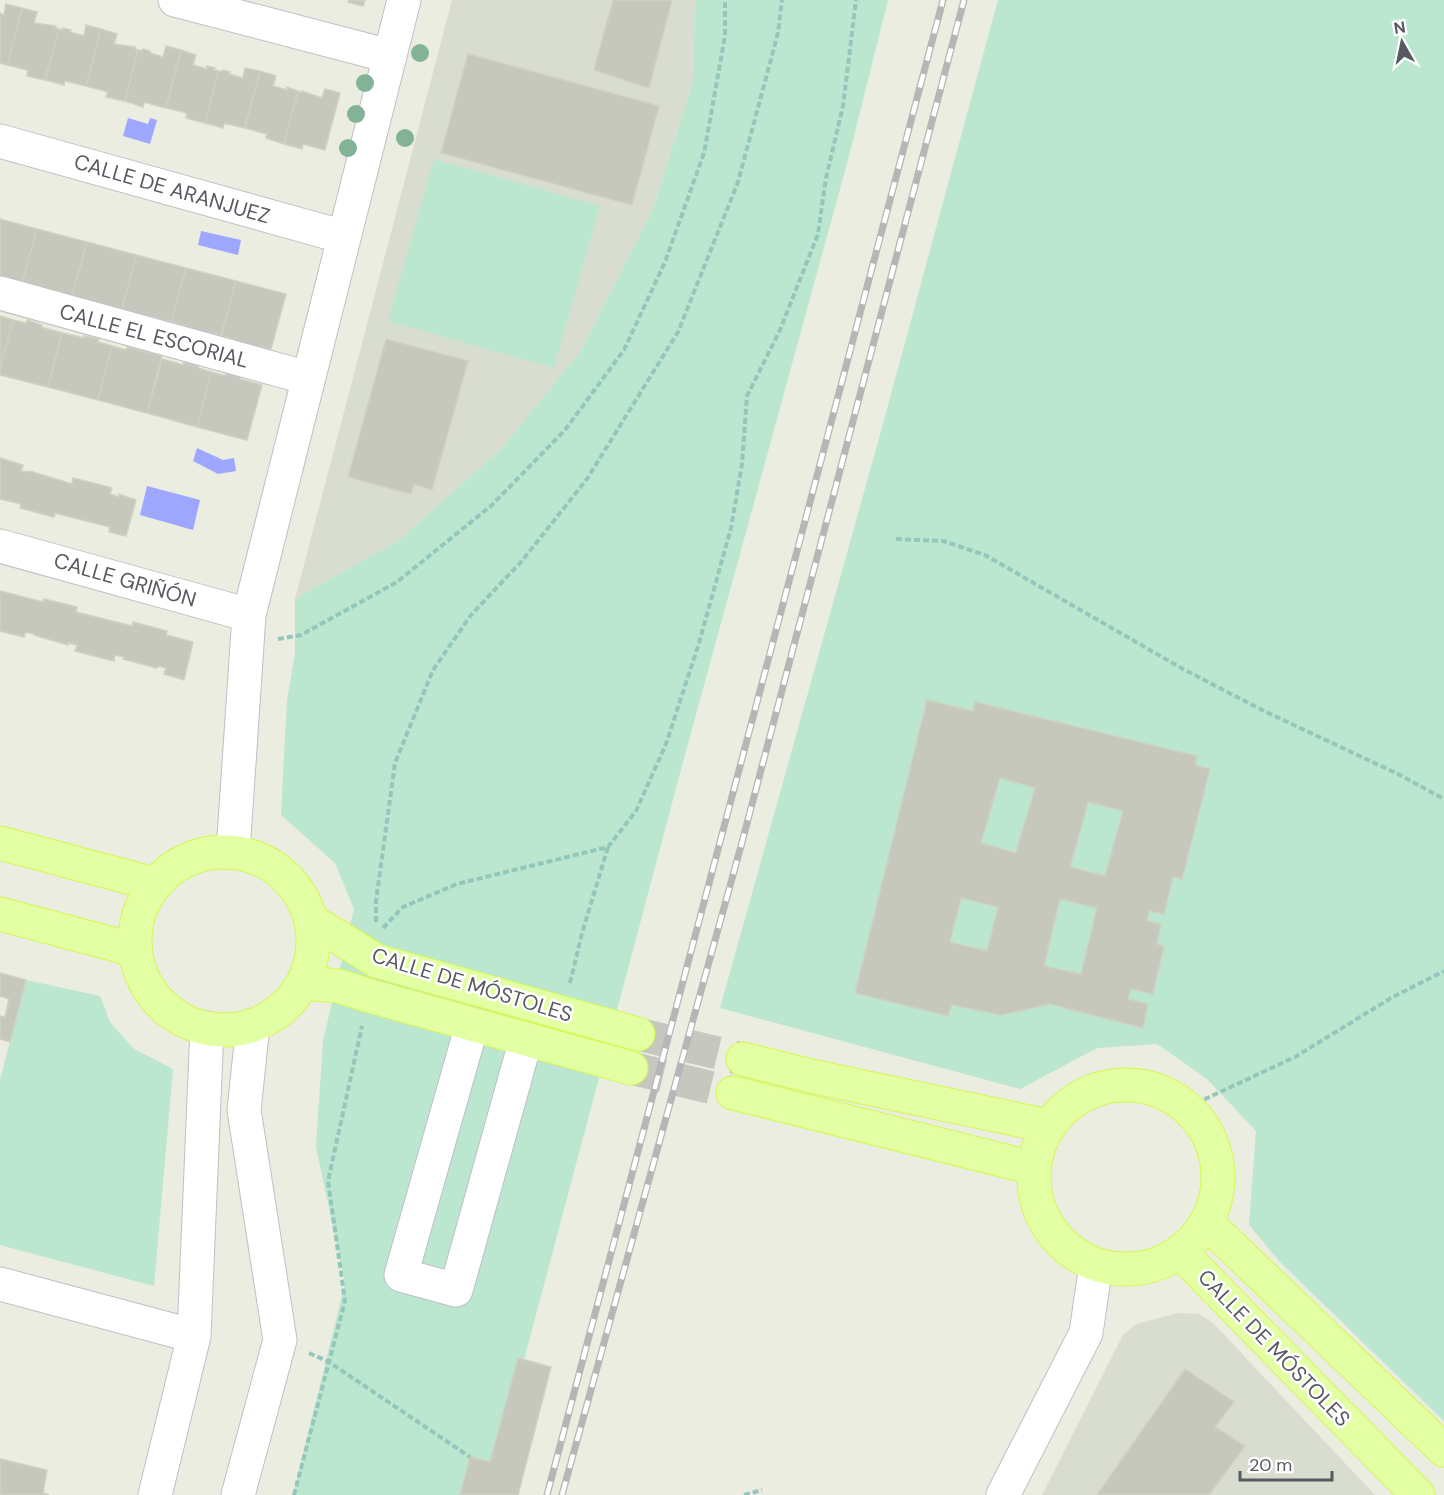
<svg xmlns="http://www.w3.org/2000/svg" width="1444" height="1495" viewBox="0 0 1444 1495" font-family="'DM Sans',sans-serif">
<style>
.education{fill:#d9ddcf}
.green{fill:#bbe6cf}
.water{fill:#9ea7ff}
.building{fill:#c6c8bd;stroke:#cfd2be;stroke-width:1.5;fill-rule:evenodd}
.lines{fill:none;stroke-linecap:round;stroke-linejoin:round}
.major-tunnel{stroke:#c6c8c0;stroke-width:33;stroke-dasharray:33 16;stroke-linecap:butt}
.minor-casing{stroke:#c0bfc8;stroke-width:35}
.major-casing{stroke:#d7f74f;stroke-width:35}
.path{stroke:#93c7bb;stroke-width:4;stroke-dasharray:6 3;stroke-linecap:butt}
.minor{stroke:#fff;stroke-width:33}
.major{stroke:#e2ffa3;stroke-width:33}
.rail-casing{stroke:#b6b6b7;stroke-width:7}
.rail{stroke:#fff;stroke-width:4.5;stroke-dasharray:14;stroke-linecap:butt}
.tree{fill:#83b397}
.labels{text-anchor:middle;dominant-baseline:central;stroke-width:5;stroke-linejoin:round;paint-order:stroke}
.street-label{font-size:21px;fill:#595962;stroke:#fff}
</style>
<rect width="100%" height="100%" fill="#eaede0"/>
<path class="education" d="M452 0H695L693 81 653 209 581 350 502 448 399 540 295 599Z
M1179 1313 1199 1314 1213 1323 1375 1495H1042L1123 1335 1136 1324Z"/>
<path class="green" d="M695 0H888L849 156 683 762 488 1495H293L345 1283 316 1147 323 1041 354 909 335 863 281 815 287 700 295 654V599L399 540 502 448 581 350 653 209 693 81Z
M998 0H1444V1421L1280 1262 1249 1225 1256 1131 1207 1079 1157 1044 1097 1048 1020 1089 720 1008 878 442Z
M434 159 600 206 554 368 388 321Z
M26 980 100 996 110 1022 134 1049 173 1069 154 1286 0 1245V1080Z"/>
<path class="water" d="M128 118 148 124 150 118 157 120 150 144 123 136Z
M201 231 241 240 238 255 198 245Z
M197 448 223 460 234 458 236 471 218 474 193 461Z
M147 486 200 500 193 530 140 515Z"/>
<path class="building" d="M349 0H365L363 6 348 2Z
M613 0H672L649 88 594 70Z
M6 4 22 8 7 65 0 63V13L4 15Z
M22 8 37 12 34 23 56 26 55 28 59 29 45 80 27 76 28 70 7 65Z
M86 25 101 29 86 86 65 81 64 85 45 80 59 29 63 30V28L71 30 70 32 84 36Z
M101 29 117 34 114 44 135 47V49L138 50 125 101 106 97 108 92 86 86Z
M166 46 181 50 166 108 144 102 143 107 125 101 138 50 142 51 143 49 150 51V53L163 57Z
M181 50 196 55 193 65 207 69V66L215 68 214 70 218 71 205 123 186 118 187 113 166 108Z
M468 54 659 106 632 205 441 153Z
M245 68 260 71 245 128 224 123 223 128 205 123 218 71 222 72 223 70 230 72 229 74 243 78Z
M260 71 276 76 273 86 287 90V87L298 91 284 144 266 138 267 134 245 128Z
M325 89 340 93 325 150 303 144 302 149 284 144 298 91 302 93V91L322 98Z
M0 219 37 229 22 283 0 280Z
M37 229 87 242 72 296 22 283Z
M87 242 136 255 122 309 108 305 107 309 72 296Z
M136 255 186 268 171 322 150 316V320L135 316V313L122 309Z
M186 268 236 281 221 336 208 332 207 335 191 331 193 328 171 322Z
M236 281 286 294 271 349 234 342V339L221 336Z
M0 316 13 320 0 368Z
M13 320 26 323 27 320 42 325 41 327 62 333 48 387 0 375V368Z
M62 333 84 338V336L99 339 98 342 112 346 98 400 48 387Z
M386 339 468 361 432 490 414 484 411 494 348 477Z
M112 346 126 350 127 347 162 356 147 413 98 400Z
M162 359 183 365 184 362 199 366 198 368 211 372 197 427 147 413Z
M211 372 225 376 226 373 240 377V379L262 385 247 440 197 427Z
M0 458 23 465 21 471 29 472 30 471 72 484 73 478 112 488 110 494 119 497V494L136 500 126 536 109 532 110 527 55 513 54 517 20 508 21 504 0 499Z
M0 591 43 602 44 599 77 607 76 612 132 626 133 622 167 631 166 635 193 642 184 680 164 674 166 668 158 666 157 668 123 659 124 657 115 655 114 661 75 651 77 645 68 643V645L34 635V634L26 632 24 637 0 631Z
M927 700 973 711 975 702 1197 756 1195 765 1210 769 1182 879 1173 877 1164 914 1149 911 1147 921 1161 924 1157 944 1164 946 1153 994 1131 989 1128 999 1148 1004 1143 1028 1050 1004 1001 1015 952 1005 948 1016 855 993ZM1000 778 1035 788 1016 853 981 843ZM1088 802 1123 811 1105 876 1070 867ZM961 898 998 907 987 951 950 942ZM1060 899 1097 908 1081 974 1044 966Z
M0 973 26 980 10 1042 0 1039V1016L5 1017 9 999 0 996Z
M518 1358 551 1367 518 1495H460L470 1457 490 1462Z
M1185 1369 1234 1402 1215 1427 1245 1446 1209 1495H1097Z
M0 1459 47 1470 43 1493 49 1495H0Z"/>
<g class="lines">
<path class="major-tunnel" d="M638 1034 743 1059
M631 1068 733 1093"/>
<defs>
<path id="minor" d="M175 0 389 56
M0 141 344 237
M0 293 308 378
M0 546 249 615
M233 852 249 615 404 0
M472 1025 401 1275 456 1290 526 1039
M0 1284 194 1336
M155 1495 194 1336 207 1028
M238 1495 280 1340 244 1110 253 1025
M1003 1495 1086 1333 1096 1265"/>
<path id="major" d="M0 843 154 884
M135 941a89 89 0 1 1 178 0a89 89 0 1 1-178 0Z
M0 914 135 950
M312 921 377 961 638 1034
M303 983 339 986 370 996 631 1068
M743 1059 815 1077 1048 1126
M1034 1177a92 92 0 1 1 184 0a92 92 0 1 1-184 0Z
M733 1093 1033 1168
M1207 1223 1444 1450
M1180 1252 1418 1495"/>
</defs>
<use href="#minor" class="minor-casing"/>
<use href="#major" class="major-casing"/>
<path class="path" d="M896 539 943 541 985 555 1183 669 1264 711 1398 774 1444 799
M278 639 301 635 397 582 492 505 565 430 624 350 665 262 704 153 725 36V0
M376 922V901L395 763 433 670 471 615 521 562 587 479 678 332 738 182 778 33 782 0
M383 928 403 907 457 884 608 847 636 811 666 744 699 643 731 528 742 464 747 396 780 330 818 234 826 178 843 106 856 0
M570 983 582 933 608 847
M1188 1107 1295 1057 1391 998 1444 971
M309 1353 329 1362 470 1457
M294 1495 345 1301 328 1181 362 1026
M744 1495 762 1490"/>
<use href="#minor" class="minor"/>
<use href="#major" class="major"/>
<defs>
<path id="rail" d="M547 1495 943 0
M562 1495 741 846 964 0"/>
</defs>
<use href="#rail" class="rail-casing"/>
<use href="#rail" class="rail"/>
</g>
<g class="tree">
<circle cx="420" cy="53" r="9"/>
<circle cx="365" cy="83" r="9"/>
<circle cx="356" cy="114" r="9"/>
<circle cx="405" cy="138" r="9"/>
<circle cx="348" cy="148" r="9"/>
</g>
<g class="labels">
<g class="street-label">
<text transform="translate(172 189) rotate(16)">CALLE DE ARANJUEZ</text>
<text transform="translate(154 336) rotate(15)">CALLE EL ESCORIAL</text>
<text transform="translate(125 580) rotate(16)">CALLE GRIÑÓN</text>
<text transform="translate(472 985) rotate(17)">CALLE DE MÓSTOLES</text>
<text transform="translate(1274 1348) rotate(46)">CALLE DE MÓSTOLES</text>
</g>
</g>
<g transform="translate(1402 42) rotate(351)" stroke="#ffffff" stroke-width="4.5" paint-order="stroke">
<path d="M0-4.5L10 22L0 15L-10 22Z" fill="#595962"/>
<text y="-9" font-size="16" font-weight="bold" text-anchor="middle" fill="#595962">N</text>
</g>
<path d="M1240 1471v9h92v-9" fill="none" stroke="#595962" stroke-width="3"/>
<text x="1249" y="1471" font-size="18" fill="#595962" stroke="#ffffff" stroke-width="4.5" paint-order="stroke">20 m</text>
</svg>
